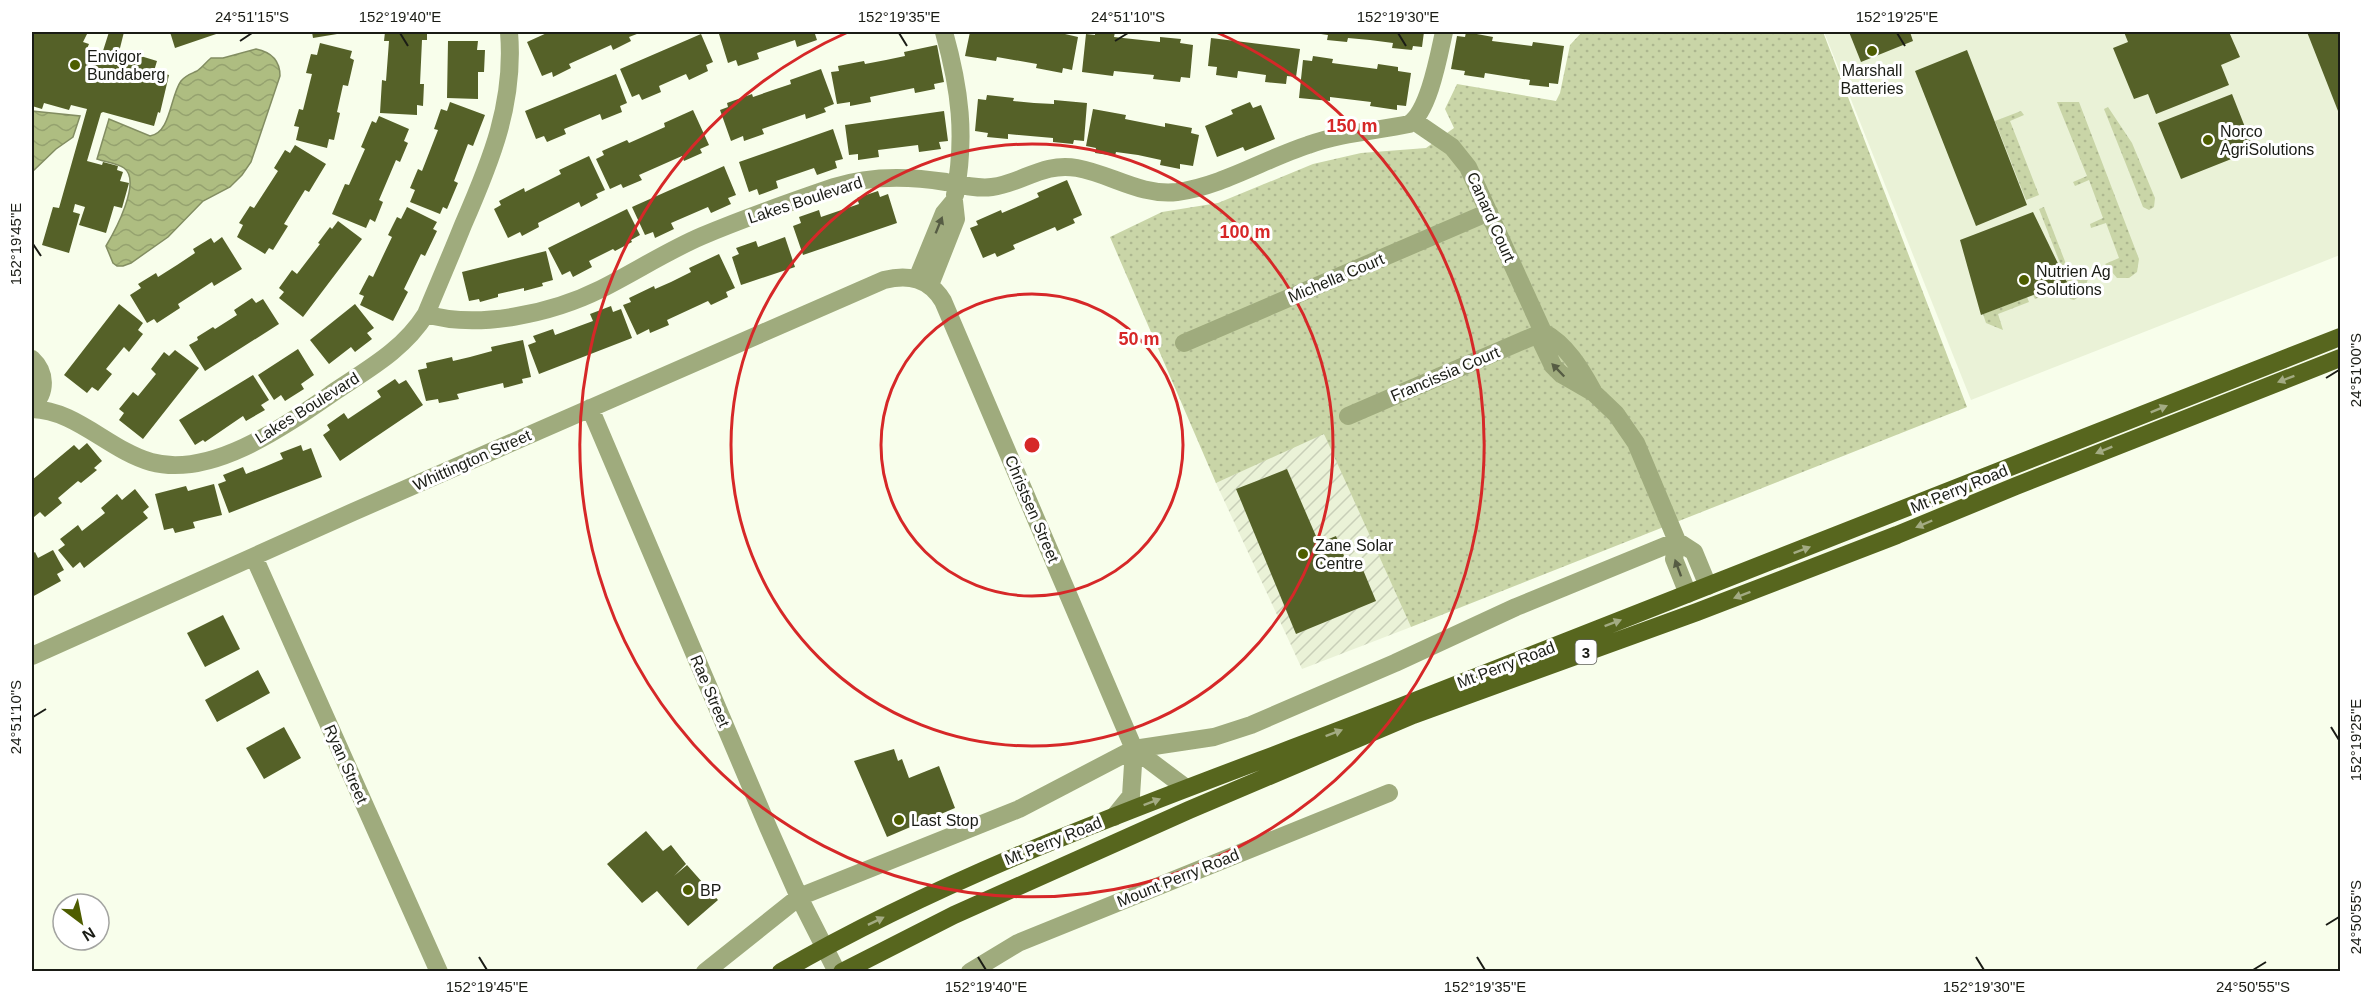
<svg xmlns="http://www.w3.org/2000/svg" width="2372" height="1003" viewBox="0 0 2372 1003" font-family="Arial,sans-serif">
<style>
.built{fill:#eaf2d7}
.industrial{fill:url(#industrial-furrows)}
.grass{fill:url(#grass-dots)}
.water{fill:url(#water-waves);stroke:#828d61;stroke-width:1.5}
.building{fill:#556128}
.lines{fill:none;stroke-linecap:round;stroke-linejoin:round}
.minor{stroke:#9fab7d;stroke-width:18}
.major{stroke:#57661e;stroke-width:18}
.oneway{fill:#565c44}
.oneway2{fill:#a3ab83}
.ticks{fill:none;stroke:#1a1c15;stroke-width:2}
.ring{fill:none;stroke:#d62828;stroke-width:3}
.poi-dot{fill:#4e5d00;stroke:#fff;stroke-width:2}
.labels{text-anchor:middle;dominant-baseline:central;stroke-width:6;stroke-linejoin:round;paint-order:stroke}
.shield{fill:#fff;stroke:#5f605b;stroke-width:1.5}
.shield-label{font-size:15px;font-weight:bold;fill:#1a1c15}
.poi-label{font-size:16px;fill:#1a1c15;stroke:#fff;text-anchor:start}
.street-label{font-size:16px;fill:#1a1c15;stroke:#fff}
.centre{fill:#d62828;stroke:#fff;stroke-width:3}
.ring-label{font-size:18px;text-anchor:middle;font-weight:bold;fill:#d62828;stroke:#fff;stroke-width:6;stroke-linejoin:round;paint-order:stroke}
.neatline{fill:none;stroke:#1a1c15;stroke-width:2}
.ticks-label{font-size:15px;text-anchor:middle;fill:#1a1c15}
</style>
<defs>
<pattern id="industrial-furrows" width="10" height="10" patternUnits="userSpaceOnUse" patternTransform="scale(1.5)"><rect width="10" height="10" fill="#eaf2d7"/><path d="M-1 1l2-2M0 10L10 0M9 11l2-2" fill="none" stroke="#c8cfb8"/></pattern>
<pattern id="grass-dots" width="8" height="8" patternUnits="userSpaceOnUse" patternTransform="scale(1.5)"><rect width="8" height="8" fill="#c9d5a7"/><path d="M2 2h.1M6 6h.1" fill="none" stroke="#acb68f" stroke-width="1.8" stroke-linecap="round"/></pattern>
<pattern id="water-waves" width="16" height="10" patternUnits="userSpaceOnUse" patternTransform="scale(1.5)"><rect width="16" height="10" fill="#aebd81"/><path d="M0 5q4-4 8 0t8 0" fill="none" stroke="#95a26f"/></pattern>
</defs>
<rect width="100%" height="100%" fill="#f8feeb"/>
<path class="built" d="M1824 32H2340V255L1971 400Z"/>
<path class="industrial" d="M1324 433 1411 627 1302 669 1216 483Z"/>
<path class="grass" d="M1582 32H1823L1967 407 1411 627 1324 434 1216 483 1110 237 1162 212 1218 203 1313 164 1361 153 1426 148 1454 128 1445 109 1457 84 1556 101 1560 93 1570 45Z
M2057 102H2079L2139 259 2137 272 2129 278H2117L2105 264 2119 258 2106 223 2091 228 2090 224 2103 218 2089 180 2075 186 2073 182 2087 176Z
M2108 107 2132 143 2155 198 2154 207 2149 210 2143 207 2104 109Z
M2021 111 2024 115 2010 121 2039 195 2026 200 1995 121Z
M2044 207 2071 277 2085 272 2088 279 2083 294 2074 300 2070 299 2065 288 2035 299 2033 295 2067 281 2039 209Z
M2027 297 2029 302 1998 314 2003 330 1986 323 1983 314Z"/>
<path class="water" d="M256 49C271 52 280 61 280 76L251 162 242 175 230 187 203 201 168 237 131 263 123 266H117L113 263 106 246C115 231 142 181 124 168 117 163 105 162 97 159L109 119 150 136C171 133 170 96 181 81 186 75 191 74 197 71 203 67 206 62 211 58H223Z
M32 111 80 116 73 137 56 149 32 172Z"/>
<path class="building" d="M32 32H88L83 42 89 44 86 51 102 54 109 32H124L117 60 131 64 134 54 157 61 154 71 169 75 160 113 158 112 154 126 103 112 101 113 87 161 102 165 103 162 118 166 117 170 123 172 120 181 129 183 122 208 114 206 106 233 79 225 85 207 75 204 73 212 80 214 69 253 42 245 53 207 59 208 87 109 71 105 69 110 44 103 42 109 32 106Z
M170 32H222L175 48Z
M312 32H343V33L313 38Z
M385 32H427V40H422L420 84H424L423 106 417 105V115L380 113 382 80 386 81 389 41H384Z
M549 32H642L629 37 631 41 613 50 611 45 569 64 571 68 553 77 552 72 542 76 527 42Z
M725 32H821L815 34 817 40 797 47 795 40 757 53 759 59 738 66 736 60 728 63 719 34Z
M970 32H1066L1065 34 1078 37 1072 70 1063 68 1062 73 1036 68 1037 64 997 57 996 61 965 56Z
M1095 32H1115L1114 37 1160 42V37L1181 39 1180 43 1193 45 1190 78 1181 77 1180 82 1153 79 1154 75 1114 71 1113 76 1082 72 1086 34 1095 35Z
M1315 32H1424L1422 47 1413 46 1412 50 1392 48 1393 43 1370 40 1348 38 1347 42 1327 40 1328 35 1314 33Z
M1466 32 1493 37 1492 41 1532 46 1533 42 1564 46 1558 84 1549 83V87L1529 85 1530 80 1485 73 1484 78 1464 75 1465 71 1451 69 1457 36 1465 37Z
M1849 32H1910L1913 41 1861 62Z
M2124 32H2229L2240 57 2221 65 2229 85 2156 114 2148 94 2134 99 2113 48 2128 42Z
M2307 32H2340V116Z
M701 34 713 62 706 65 708 71 689 80 686 74 659 86 661 92 642 100 639 94 632 97 620 69Z
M1211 38 1300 49 1296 77 1287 76 1286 84 1265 82 1266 75 1238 71 1237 78 1216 75 1217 67 1208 66Z
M448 41H478L477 50H485L484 72H478V99L447 98Z
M320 43 352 51 350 58 354 60 348 86 343 85 337 112 340 113 334 140 329 139 327 148 296 140 299 127 294 126 299 109 303 110 312 74 306 73 311 54 317 55Z
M937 45 944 82 934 84 935 89 915 93 914 88 870 97 871 102 850 106V102L837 104 831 72 839 71 838 66 864 61 865 64 886 60 905 56 904 52Z
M1967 50 2027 205 1976 226 1915 71Z
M1313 56 1333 59 1332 63 1377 69 1378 64 1398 67V71L1411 73 1406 106 1397 105V110L1370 106 1371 102 1330 97V101L1299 98 1303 60 1312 61Z
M821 69 834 104 824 108 826 112 806 119 805 114 762 129 764 134 744 141 743 136 731 141 720 110 728 107 727 103 752 94 753 97 773 90 791 84 790 80Z
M616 74 627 103 620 106 622 112 602 120 600 114 564 129 566 134 547 142 544 136 536 139 525 111Z
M2232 94 2254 150 2181 179 2158 123Z
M987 95 1014 98 1013 101 1034 103 1054 104V100L1087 103 1084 141 1074 140 1073 144 1053 142V138L1008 134V139L987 137 988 133 975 131 978 99 986 100Z
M450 102 485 115 473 146 468 144 454 181 458 183 447 209 443 207 440 214 410 202 415 190 410 188 418 169 422 171 438 130 434 129 441 109 447 111Z
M1250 102 1253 108 1261 105 1275 139 1245 151 1243 147 1217 157 1205 126 1233 114 1231 110Z
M1093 109 1126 115 1125 119 1165 127V123L1192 128 1191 133 1199 135 1193 166 1180 164V169L1160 165 1161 160 1138 155 1116 152 1115 156 1095 153 1096 148 1086 146Z
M693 110 709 145 700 149 702 153 684 161 682 156 639 175 642 180 623 188 621 184 610 189 596 159 604 155 602 151 627 140 629 143 665 127 664 123Z
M944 111 948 141 939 142 941 149 919 152 918 145 878 150 879 157 858 160V154L849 155 845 125Z
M379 116 409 129 404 141 408 143 400 162 396 160 379 200 383 202 375 222 370 219 366 228 332 214 345 184 349 185 365 149 361 147 372 121 376 123Z
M833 129 843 159 835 161 837 168 817 175 814 168 776 181 778 188 759 195 757 189 749 192 739 162Z
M295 145 326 164 309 192 305 190 284 224 288 226 273 250 269 248 265 254 237 237 243 225 239 223 250 206 254 208 278 171 274 168 285 150 290 153Z
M589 156 605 190 596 194 598 198 581 207 579 202 538 223 539 227 522 236 520 232 508 238 494 209 501 205 499 201 524 188 525 192 561 174 559 170Z
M724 166 736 195 728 198 731 204 711 213 708 207 671 223 674 229 655 238 653 232 645 235 632 207Z
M1067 180 1082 215 1073 219 1075 223 1057 231 1055 227 1013 245 1015 249 997 257 995 253 983 258 970 228 978 225 976 221 1001 210 1002 213 1021 205 1039 197 1037 193Z
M878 191 880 197 888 194 897 223 803 255 793 226 801 223 799 217 819 210 821 217 859 204 857 198Z
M407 207 437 222 433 229 437 231 425 256 421 254 404 289 408 292 393 321 360 305 364 296 359 294 369 275 373 277 382 258 392 237 388 235 397 217 401 219Z
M627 209 640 235 631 240 632 242 615 251 613 249 589 261 592 267 573 277 570 271 562 275 548 248Z
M2033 212 2067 282 1981 315 1960 240Z
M338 221 362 239 303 317 279 298 284 292 279 288 292 270 297 274 320 244 318 243 330 227 332 229Z
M222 237 242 269 214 286 212 282 178 304 180 308 157 323 154 319 147 323 130 295 141 288 138 284 156 273 158 277 177 265 195 253 193 249 211 238 214 243Z
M785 237 795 267 741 285 732 257 739 254 736 248 756 241 758 247Z
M546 251 553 280 542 283 543 286 524 291V288L498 294V297L480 302 479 299 469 301 462 272Z
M719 254 735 288 726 292 728 297 711 305 708 301 667 320 669 325 650 333 649 329 637 335 623 305 631 302 629 298 654 286 655 289 671 282 691 272 689 268Z
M252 298 256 303 263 299 279 324 205 371 189 345 198 340 197 337 213 327 215 329 237 315 234 310Z
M119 304 143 323 138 330 143 334 129 352 124 347 106 369 112 374 98 391 92 387 87 393 64 375Z
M355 304 374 328 367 333 372 339 355 352 351 347 329 364 310 340Z
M611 306 613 312 621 309 632 338 539 374 528 345 536 342 533 336 553 329 555 335 593 321 590 314Z
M523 340 531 377 522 379 523 383 504 388 503 383 457 394 459 399 439 403 438 399 426 401 418 370 427 368 426 363 452 357 453 361 470 357 492 351 491 347Z
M298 349 314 375 301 384 304 389 285 401 281 395 274 400 258 375Z
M175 350 199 368 143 439 119 420 124 413 119 409 133 392 138 396 156 374 151 369 164 352 169 356Z
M253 375 269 400 261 405 265 410 246 421 243 416 205 442 203 440 195 445 179 420Z
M395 379 399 384 406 380 423 405 340 461 323 435 330 430 327 425 344 413 348 419 381 397 377 391Z
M87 443 102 461 94 468 97 470 81 483 78 481 58 498 62 503 45 517 40 512 34 517 32 514V480L74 445 79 450Z
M301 445 303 451 311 448 322 477 229 513 218 484 226 481 223 475 243 467 246 474 264 467 283 459 280 453Z
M1287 469 1319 543 1336 536 1349 568 1361 565 1376 601 1296 634 1236 489Z
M214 484 222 515 193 522 195 528 175 533 173 528 164 530 155 494 186 486 188 491Z
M135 489 149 507 143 512 148 518 84 568 80 562 73 568 58 550 65 545 60 539 78 525 82 531 105 513 101 508 117 494 122 500Z
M53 550 64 570 57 574 61 581 32 597V554L35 552 38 558Z
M223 615 240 649 205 667 187 633Z
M258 670 270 693 217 722 205 700Z
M284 727 301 758 264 779 246 748Z
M894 749 898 761 902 759 909 778 939 766 955 808 887 837 854 761Z
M646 831 663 851 671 845 686 864 674 876 687 865 718 900 688 926 657 891 642 903 607 864Z"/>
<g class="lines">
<path class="minor" d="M944 32C960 89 966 136 955 195
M1414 121 1452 147 1468 167 1543 332 1542 343 1553 366 1561 374 1594 393 1616 414 1636 443 1677 541 1674 559 1688 594
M917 279 944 213 954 201 956 219 930 285
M426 314C478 330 553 313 601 289 635 272 667 251 702 236 745 218 790 202 834 187 871 175 908 176 946 182 961 185 977 189 992 187 1023 183 1043 162 1077 168 1111 174 1140 196 1177 192 1222 186 1265 159 1308 145 1341 133 1375 131 1409 124 1429 112 1439 54 1444 32
M1543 332C1566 344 1581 369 1593 391
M1184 343 1489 212
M32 359C46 372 47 393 32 406
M590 408 768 827 799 897 837 972
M32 409C76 410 109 450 151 462 213 479 289 423 337 390 370 368 404 349 426 314 438 285 451 255 463 225 491 161 515 103 509 32
M1348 416 1543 332
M1677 541 1694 552 1708 586
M254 557 439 972
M32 656 353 512 884 280C909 274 929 278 943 301L1134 749 1131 796 1114 817
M1134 749 1186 788
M705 972 799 897 1019 809 1134 749 1214 737 1251 725 1395 663 1516 607 1677 541
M970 972 1018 943 1389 793"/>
<path class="major" d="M781 972C974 860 1188 790 1395 709 1710 585 2025 461 2340 337
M842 972 954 915 1189 810 1413 715 1697 612 1897 535 2016 486 2340 358"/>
</g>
<defs><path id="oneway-solid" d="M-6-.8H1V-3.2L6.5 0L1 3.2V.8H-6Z" transform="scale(1.5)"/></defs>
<g class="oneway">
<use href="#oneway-solid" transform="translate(939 225) rotate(-68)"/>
<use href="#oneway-solid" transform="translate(1558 370) rotate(-134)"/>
<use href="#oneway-solid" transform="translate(1678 568) rotate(-110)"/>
</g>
<g class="oneway2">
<use href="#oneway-solid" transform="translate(2286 379) rotate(159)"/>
<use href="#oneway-solid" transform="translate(2159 409) rotate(-22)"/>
<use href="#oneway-solid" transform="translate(2104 450) rotate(158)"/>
<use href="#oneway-solid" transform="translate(1924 524) rotate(157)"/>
<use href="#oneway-solid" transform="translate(1802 550) rotate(-21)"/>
<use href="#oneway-solid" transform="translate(1742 595) rotate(159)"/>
<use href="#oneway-solid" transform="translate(1613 623) rotate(-21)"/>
<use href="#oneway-solid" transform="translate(1334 733) rotate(-21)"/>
<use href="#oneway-solid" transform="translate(1152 802) rotate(-21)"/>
<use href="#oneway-solid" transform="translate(876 921) rotate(-26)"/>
</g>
<path class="ticks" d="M400 33 408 46M899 33 907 46M1398 33 1406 46M1897 33 1905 46M240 41 252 33M1115 41 1128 33M33 244 41 256M2326 378 2339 370M33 717 46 709M2331 727 2339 740M2326 925 2339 917M479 957 487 970M978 957 986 970M1477 957 1485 970M1976 957 1984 970M2253 970 2266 962"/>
<g class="ring">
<circle cx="1032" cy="445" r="151"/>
<circle cx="1032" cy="445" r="301"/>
<path d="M1216 32A452 452 0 1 1 848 32"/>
</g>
<g class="poi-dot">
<circle cx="1872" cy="51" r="6"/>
<circle cx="75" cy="65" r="6"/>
<circle cx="2208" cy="140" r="6"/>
<circle cx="2024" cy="280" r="6"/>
<circle cx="1303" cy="554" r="6"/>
<circle cx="899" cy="820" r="6"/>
<circle cx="688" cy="890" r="6"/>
</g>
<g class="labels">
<rect class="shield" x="1575.5" y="640" width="21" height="24" rx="4.5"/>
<g class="shield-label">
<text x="1586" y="652">3</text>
</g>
<g class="poi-label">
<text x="87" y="56">Envigor<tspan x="87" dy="18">Bundaberg</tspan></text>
<text x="1872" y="70" text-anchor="middle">Marshall<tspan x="1872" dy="18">Batteries</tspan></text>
<text x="2220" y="131">Norco<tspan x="2220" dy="18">AgriSolutions</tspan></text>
<text x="2036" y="271">Nutrien Ag<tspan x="2036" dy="18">Solutions</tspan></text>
<text x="1315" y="545">Zane Solar<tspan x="1315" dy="18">Centre</tspan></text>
<text x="911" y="820">Last Stop</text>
<text x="700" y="890">BP</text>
</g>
<g class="street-label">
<text transform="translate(805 200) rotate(-18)">Lakes Boulevard</text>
<text transform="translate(1491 217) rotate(66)">Canard Court</text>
<text transform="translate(1336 278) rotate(-23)">Michella Court</text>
<text transform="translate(1445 374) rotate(-23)">Francissia Court</text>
<text transform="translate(307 408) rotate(-32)">Lakes Boulevard</text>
<text transform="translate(472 460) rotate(-24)">Whittington Street</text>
<text transform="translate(1959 489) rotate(-22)">Mt Perry Road</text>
<text transform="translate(1032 509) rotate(67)">Christsen Street</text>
<text transform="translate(1506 665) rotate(-21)">Mt Perry Road</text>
<text transform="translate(710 691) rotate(67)">Rae Street</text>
<text transform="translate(346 764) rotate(66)">Ryan Street</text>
<text transform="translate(1053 841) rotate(-22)">Mt Perry Road</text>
<text transform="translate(1178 878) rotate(-22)">Mount Perry Road</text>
</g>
</g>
<circle cx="1032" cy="445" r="9" class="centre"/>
<g class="ring-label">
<text x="1352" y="132">150 m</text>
<text x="1245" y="238">100 m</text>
<text x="1139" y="345">50 m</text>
</g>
<rect width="2372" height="1003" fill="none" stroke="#ffffff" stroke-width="66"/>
<g transform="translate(81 922) rotate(148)"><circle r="28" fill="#ffffff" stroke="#a3a4a1" stroke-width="1.5"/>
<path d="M0-4.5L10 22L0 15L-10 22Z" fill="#4e5d00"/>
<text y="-9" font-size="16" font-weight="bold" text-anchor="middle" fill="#1a1c15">N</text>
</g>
<rect x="33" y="33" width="2306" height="937" class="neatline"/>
<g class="ticks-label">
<text x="252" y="22">24°51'15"S</text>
<text x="400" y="22">152°19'40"E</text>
<text x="899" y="22">152°19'35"E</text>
<text x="1128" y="22">24°51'10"S</text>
<text x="1398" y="22">152°19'30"E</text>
<text x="1897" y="22">152°19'25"E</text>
<text transform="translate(16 244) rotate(-90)" y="5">152°19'45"E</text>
<text transform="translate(2356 370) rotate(-90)" y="5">24°51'00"S</text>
<text transform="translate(16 717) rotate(-90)" y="5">24°51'10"S</text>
<text transform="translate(2356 740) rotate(-90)" y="5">152°19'25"E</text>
<text transform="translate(2356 917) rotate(-90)" y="5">24°50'55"S</text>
<text x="487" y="992">152°19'45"E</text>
<text x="986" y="992">152°19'40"E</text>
<text x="1485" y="992">152°19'35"E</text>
<text x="1984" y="992">152°19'30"E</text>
<text x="2253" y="992">24°50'55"S</text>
</g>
</svg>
